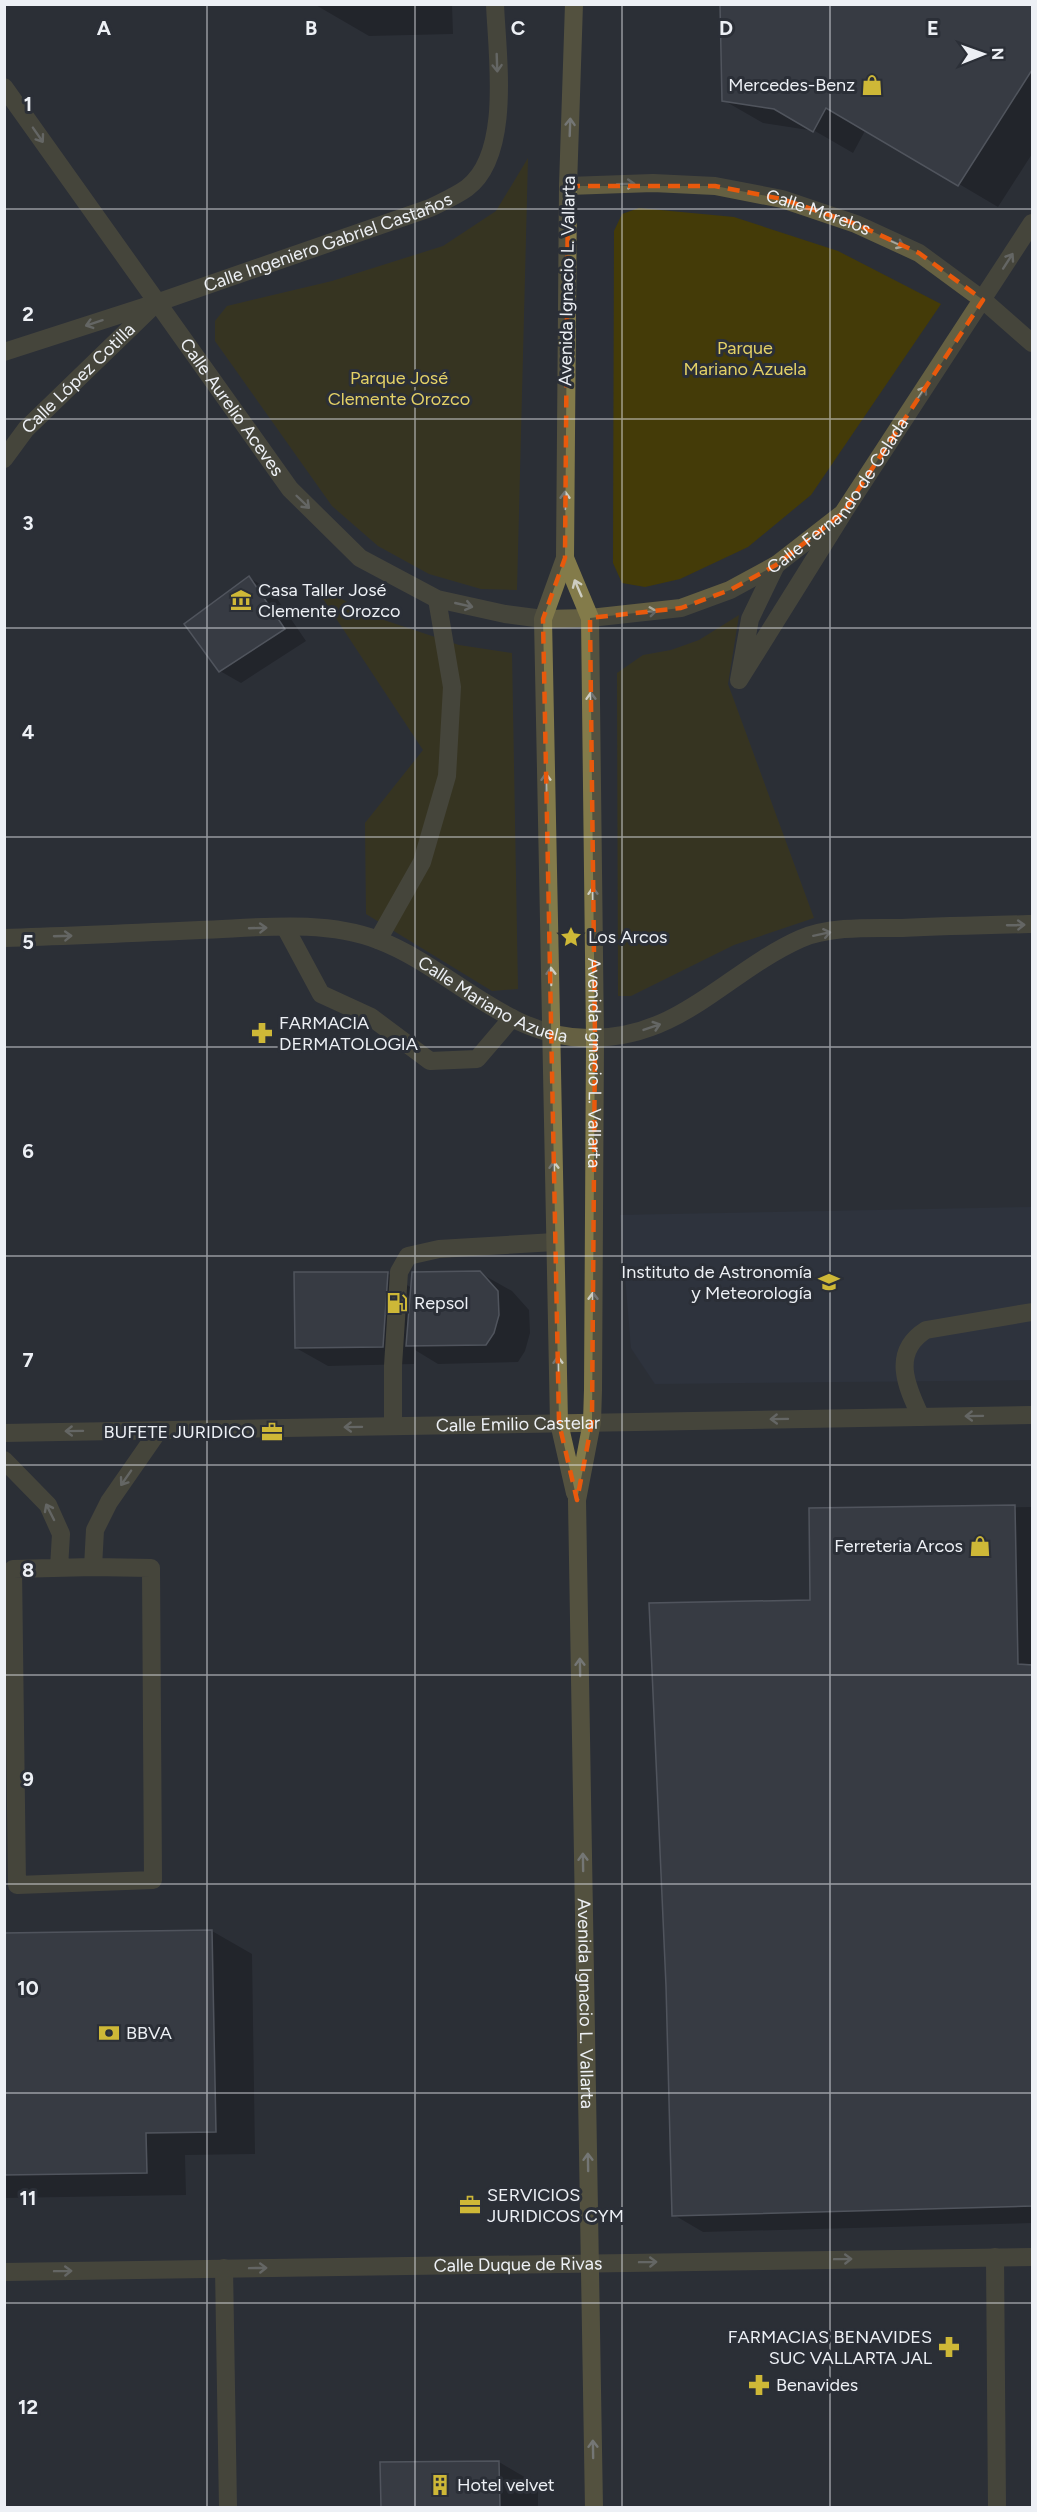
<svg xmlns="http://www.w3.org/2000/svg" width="1037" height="2512" viewBox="0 0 1037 2512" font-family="Figtree,sans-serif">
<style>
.built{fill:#313846}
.green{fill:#443b08}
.shadow{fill:#0007}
.building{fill:#454a53;stroke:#7d828c;stroke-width:1.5}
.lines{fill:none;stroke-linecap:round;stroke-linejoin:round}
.service{stroke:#656042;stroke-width:18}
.minor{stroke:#656042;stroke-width:18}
.tertiary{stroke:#656042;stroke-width:18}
.secondary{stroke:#837b4a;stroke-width:18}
.oneway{stroke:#a9a89c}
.oneway2{stroke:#cdcdc2}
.marked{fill:none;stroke:#e8590c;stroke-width:4.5;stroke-dasharray:12 8;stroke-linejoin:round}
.grid{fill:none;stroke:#edf0f5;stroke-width:1.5;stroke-opacity:0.55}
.labels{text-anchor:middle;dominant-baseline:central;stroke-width:6;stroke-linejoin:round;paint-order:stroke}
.poi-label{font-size:18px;fill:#edf0f5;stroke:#2b2f37;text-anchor:start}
.street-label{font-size:18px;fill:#edf0f5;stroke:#2b2f37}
.park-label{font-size:18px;fill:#e4d166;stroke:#2b2f37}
.grid-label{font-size:20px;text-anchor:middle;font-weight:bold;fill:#edf0f5;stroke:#2b2f37;stroke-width:6;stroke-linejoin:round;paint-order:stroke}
</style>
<rect width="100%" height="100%" fill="#2b2f37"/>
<path class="built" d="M1032 1207V1380L655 1384 631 1348 620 1215Z"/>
<path class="green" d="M528 158 517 590 481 589 429 574 378 546 332 506 215 341V321L227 306 332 281 443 246 496 211Z
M639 208 734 217 838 251 941 304 811 495 748 547 680 579 645 587 622 583 613 563 614 231 622 214Z
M314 585 381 619 459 645 512 653 518 989 492 991 366 914 365 823 423 750Z
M739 615 728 684 814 918 734 945 631 996H618L617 673 643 655 671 650 699 640Z"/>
<path class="shadow" d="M314 4H452L453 34 369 36Z
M721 4H1032V154L998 207 866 129 853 153 815 131 763 123 723 100Z
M249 578 271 590 306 641 241 683 220 671Z
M387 1273 412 1288 480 1273 512 1291 529 1310 530 1333 525 1351 518 1362 438 1364 415 1350 414 1364 328 1366 296 1348Z
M1032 1507V2223L703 2232 674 2215 668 1986 811 1602 810 1510Z
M212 1931 252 1954 255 2154 185 2155 186 2195 4 2198V1935Z
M499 2462 538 2485V2508H382Z"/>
<path class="building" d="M720 4H1032V70L958 186 826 108 813 132 774 109 722 101Z
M249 576 285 629 219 672 184 624Z
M480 1271 498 1291 499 1315 494 1333 486 1345 406 1346 412 1272Z
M294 1272H388L383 1347 295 1348Z
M1015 1505 1018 1664 1032 1665V2206L672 2216 666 1986 649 1603 810 1600 809 1508Z
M212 1930 216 2132 146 2133 147 2173 4 2175V1933Z
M499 2461 500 2508H381L380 2462Z"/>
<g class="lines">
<path class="service" d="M776 565 750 619 739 680 842 515
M285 927 321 994 371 1017 430 1061 477 1059 512 1018
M378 940 422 862 447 776 452 687 437 599
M921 1417C906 1386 891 1352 926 1330L1032 1312
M393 1426V1366L399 1272 408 1256 439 1249 555 1242
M4 1460 48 1505 61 1534 59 1568
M93 1567 151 1568 153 1880 17 1885 13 1569Z
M93 1567 95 1530 109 1502 159 1430
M224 2268 228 2508"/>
<g class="minor">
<path id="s1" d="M568 186 653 183 715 186 782 199 856 224 919 253 983 300 1032 343"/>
<path id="s2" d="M4 352 156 303 430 208C442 202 456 196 467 188 512 154 497 55 495 4"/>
<path id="s3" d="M4 459 26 429 153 306"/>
<path id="s4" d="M4 938C70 936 135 933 200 930 258 928 323 919 378 940 452 968 507 1040 592 1038 682 1037 725 973 800 939 829 926 871 928 902 928 945 926 989 925 1032 924"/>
<path id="s5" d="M4 1433 1032 1415"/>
<path d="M995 2257 997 2508"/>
<path id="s6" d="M4 2272 1032 2257"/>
</g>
<path class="tertiary" id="s7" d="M4 87 290 489 360 558 437 599 505 614 543 619 590 618 681 608 730 590 776 565 843 513 1032 223"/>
<g class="secondary">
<path d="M574 4 568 186 565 558 543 619 559 1423 575 1493"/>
<path id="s8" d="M565 558 590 618 595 1039 593 1390 592 1422 577 1500 594 2508"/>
</g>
</g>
<defs><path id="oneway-shaft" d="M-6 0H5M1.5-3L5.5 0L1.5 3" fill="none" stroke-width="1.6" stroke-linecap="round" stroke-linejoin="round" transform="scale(1.5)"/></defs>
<g class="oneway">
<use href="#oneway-shaft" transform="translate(497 63) rotate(88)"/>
<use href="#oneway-shaft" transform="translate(38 135) rotate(55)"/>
<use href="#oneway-shaft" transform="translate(626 184) rotate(-2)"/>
<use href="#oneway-shaft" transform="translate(896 243) rotate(24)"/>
<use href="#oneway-shaft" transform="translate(1008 261) rotate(-57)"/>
<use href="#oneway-shaft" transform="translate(94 323) rotate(162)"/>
<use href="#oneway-shaft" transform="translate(921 394) rotate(-57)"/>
<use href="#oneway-shaft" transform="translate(303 502) rotate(44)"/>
<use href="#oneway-shaft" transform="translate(464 605) rotate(13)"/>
<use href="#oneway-shaft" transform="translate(648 612) rotate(-7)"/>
<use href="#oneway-shaft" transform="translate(1016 925) rotate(-2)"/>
<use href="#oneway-shaft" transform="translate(258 928) rotate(-2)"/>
<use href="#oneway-shaft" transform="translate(822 934) rotate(-12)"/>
<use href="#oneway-shaft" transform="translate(63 936) rotate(-2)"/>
<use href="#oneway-shaft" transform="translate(652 1027) rotate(-19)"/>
<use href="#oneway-shaft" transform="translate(974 1416) rotate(179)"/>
<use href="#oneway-shaft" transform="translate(779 1419) rotate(179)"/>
<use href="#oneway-shaft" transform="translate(353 1427) rotate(179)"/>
<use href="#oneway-shaft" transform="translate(74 1431) rotate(179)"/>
<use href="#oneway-shaft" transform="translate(126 1478) rotate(125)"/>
<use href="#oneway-shaft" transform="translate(50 1512) rotate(-117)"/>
<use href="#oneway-shaft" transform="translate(843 2259) rotate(-1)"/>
<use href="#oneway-shaft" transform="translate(648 2262) rotate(-1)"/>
<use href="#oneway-shaft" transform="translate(258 2268) rotate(-1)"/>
<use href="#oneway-shaft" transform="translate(63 2271) rotate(-1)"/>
</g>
<g class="oneway2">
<use href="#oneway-shaft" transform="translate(570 127) rotate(-88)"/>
<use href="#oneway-shaft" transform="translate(565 500) rotate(-90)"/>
<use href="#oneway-shaft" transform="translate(578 588) rotate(-113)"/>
<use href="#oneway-shaft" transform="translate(591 701) rotate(-91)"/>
<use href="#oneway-shaft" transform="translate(546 782) rotate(-91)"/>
<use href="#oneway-shaft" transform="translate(593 896) rotate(-91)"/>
<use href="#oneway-shaft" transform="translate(551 976) rotate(-91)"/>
<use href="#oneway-shaft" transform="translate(554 1170) rotate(-91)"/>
<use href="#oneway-shaft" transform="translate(593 1301) rotate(-90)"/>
<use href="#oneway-shaft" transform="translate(558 1365) rotate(-91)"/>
<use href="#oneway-shaft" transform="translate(580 1667) rotate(-91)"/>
<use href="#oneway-shaft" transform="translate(583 1862) rotate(-91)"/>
<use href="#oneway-shaft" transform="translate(588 2162) rotate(-91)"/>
<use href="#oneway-shaft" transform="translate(593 2449) rotate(-91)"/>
</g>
<path d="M0 0H1037V2512H0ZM568 186H715L782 199 856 224 919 253 983 300 843 513 776 565 730 590 681 608 590 618 595 1039 592 1422 577 1500 559 1423 543 619 565 558Z" fill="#2b2f37" fill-opacity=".55" fill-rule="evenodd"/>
<path class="marked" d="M568 186H715L782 199 856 224 919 253 983 300 843 513 776 565 730 590 681 608 590 618 595 1039 592 1422 577 1500 559 1423 543 619 565 558Z"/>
<path class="grid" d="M207 4V2508M415 4V2508M622 4V2508M830 4V2508M4 209H1032M4 419H1032M4 628H1032M4 837H1032M4 1047H1032M4 1256H1032M4 1465H1032M4 1675H1032M4 1884H1032M4 2093H1032M4 2303H1032"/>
<defs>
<symbol id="shop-bare" viewBox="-9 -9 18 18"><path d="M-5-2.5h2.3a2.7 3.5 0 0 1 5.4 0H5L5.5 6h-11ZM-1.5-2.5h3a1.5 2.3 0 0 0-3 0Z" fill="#ceb837" stroke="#2b2f37" stroke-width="2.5" paint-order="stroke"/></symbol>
<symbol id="museum-bare" viewBox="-9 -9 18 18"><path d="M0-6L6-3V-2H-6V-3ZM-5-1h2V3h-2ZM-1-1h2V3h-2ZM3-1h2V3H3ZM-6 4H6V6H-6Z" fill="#ceb837" stroke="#2b2f37" stroke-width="2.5" paint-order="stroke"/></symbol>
<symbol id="sight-bare" viewBox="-9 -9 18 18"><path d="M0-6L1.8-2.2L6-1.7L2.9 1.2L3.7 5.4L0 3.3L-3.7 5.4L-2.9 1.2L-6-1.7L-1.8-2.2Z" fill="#ceb837" stroke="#2b2f37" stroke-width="2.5" paint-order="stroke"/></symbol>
<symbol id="pharmacy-bare" viewBox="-9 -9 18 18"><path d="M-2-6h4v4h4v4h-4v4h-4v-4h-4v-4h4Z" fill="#ceb837" stroke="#2b2f37" stroke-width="2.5" paint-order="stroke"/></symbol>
<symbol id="university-bare" viewBox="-9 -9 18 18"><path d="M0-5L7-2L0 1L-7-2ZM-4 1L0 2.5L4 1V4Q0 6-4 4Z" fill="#ceb837" stroke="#2b2f37" stroke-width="2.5" paint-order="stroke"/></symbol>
<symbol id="fuel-bare" viewBox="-9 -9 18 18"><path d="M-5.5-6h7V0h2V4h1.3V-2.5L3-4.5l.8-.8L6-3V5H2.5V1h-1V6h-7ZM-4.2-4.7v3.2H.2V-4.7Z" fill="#ceb837" stroke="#2b2f37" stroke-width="2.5" paint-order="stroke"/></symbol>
<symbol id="office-bare" viewBox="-9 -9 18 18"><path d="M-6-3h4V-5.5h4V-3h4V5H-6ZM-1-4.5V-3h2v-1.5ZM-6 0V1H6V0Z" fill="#ceb837" stroke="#2b2f37" stroke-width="2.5" paint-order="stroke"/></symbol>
<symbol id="bank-bare" viewBox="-9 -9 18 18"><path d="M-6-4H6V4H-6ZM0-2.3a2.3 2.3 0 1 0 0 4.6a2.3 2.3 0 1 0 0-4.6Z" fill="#ceb837" stroke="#2b2f37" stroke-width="2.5" paint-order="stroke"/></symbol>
<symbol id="building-bare" viewBox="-9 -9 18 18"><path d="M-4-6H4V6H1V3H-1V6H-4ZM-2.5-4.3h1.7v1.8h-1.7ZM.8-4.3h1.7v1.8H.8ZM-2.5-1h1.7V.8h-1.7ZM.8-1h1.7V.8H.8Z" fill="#ceb837" stroke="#2b2f37" stroke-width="2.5" paint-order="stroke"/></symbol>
</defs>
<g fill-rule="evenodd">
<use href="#shop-bare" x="857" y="70" width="30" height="30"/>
<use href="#museum-bare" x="226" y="585" width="30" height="30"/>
<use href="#sight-bare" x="556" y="922" width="30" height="30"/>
<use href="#pharmacy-bare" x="247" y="1018" width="30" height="30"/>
<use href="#university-bare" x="814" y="1267" width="30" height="30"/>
<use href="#fuel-bare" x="382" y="1288" width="30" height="30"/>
<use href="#office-bare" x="257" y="1417" width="30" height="30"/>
<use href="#shop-bare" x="965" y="1531" width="30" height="30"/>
<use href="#bank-bare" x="94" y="2018" width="30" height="30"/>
<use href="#office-bare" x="455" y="2190" width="30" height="30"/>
<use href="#pharmacy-bare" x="934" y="2332" width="30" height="30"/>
<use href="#pharmacy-bare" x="744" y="2370" width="30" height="30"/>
<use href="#building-bare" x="425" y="2470" width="30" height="30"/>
</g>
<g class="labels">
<g class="poi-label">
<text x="855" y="85" text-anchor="end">Mercedes-Benz</text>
<text x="258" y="590">Casa Taller José<tspan x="258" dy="21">Clemente Orozco</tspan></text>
<text x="588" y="937">Los Arcos</text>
<text x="279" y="1023">FARMACIA<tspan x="279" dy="21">DERMATOLOGIA</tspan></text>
<text x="812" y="1272" text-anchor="end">Instituto de Astronomía<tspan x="812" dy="21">y Meteorología</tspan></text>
<text x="414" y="1303">Repsol</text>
<text x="255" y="1432" text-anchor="end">BUFETE JURIDICO</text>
<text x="963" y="1546" text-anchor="end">Ferreteria Arcos</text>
<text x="126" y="2033">BBVA</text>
<text x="487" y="2195">SERVICIOS<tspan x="487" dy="21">JURIDICOS CYM</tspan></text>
<text x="932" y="2337" text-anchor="end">FARMACIAS BENAVIDES<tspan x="932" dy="21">SUC VALLARTA JAL</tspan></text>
<text x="776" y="2385">Benavides</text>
<text x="457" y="2485">Hotel velvet</text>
</g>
<g class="street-label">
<text stroke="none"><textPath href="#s1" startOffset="254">Calle Morelos</textPath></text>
<text stroke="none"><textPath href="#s2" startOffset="342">Calle Ingeniero Gabriel Castaños</textPath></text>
<text transform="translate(567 281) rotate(-89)">Avenida Ignacio L. Vallarta</text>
<text stroke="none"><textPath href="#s3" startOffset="110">Calle López Cotilla</textPath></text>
<text stroke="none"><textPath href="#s7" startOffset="393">Calle Aurelio Aceves</textPath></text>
<text stroke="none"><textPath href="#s7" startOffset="1124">Calle Fernando de Celada</textPath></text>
<text stroke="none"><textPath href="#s4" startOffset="506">Calle Mariano Azuela</textPath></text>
<text stroke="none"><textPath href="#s8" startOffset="510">Avenida Ignacio L. Vallarta</textPath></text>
<text stroke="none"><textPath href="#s5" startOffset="514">Calle Emilio Castelar</textPath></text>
<text stroke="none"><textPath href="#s8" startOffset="1452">Avenida Ignacio L. Vallarta</textPath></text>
<text stroke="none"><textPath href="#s6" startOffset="514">Calle Duque de Rivas</textPath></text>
</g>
<g class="park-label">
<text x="745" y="348">Parque<tspan x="745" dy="21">Mariano Azuela</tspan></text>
<text x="399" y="378">Parque José<tspan x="399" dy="21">Clemente Orozco</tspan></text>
</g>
</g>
<g class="grid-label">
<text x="104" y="35">A</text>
<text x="311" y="35">B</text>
<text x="518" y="35">C</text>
<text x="726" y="35">D</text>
<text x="933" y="35">E</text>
<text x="28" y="111">1</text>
<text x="28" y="321">2</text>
<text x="28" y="530">3</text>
<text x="28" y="739">4</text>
<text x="28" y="949">5</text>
<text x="28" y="1158">6</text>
<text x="28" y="1367">7</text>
<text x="28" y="1577">8</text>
<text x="28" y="1786">9</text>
<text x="28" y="1995">10</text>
<text x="28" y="2205">11</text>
<text x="28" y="2414">12</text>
</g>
<rect width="1037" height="2512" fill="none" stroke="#edf0f5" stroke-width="12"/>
<g transform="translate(983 54) rotate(89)" stroke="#2b2f37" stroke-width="4.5" paint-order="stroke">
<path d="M0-4.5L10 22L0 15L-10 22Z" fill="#edf0f5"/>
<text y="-9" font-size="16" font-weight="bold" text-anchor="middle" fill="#edf0f5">N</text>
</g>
</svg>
